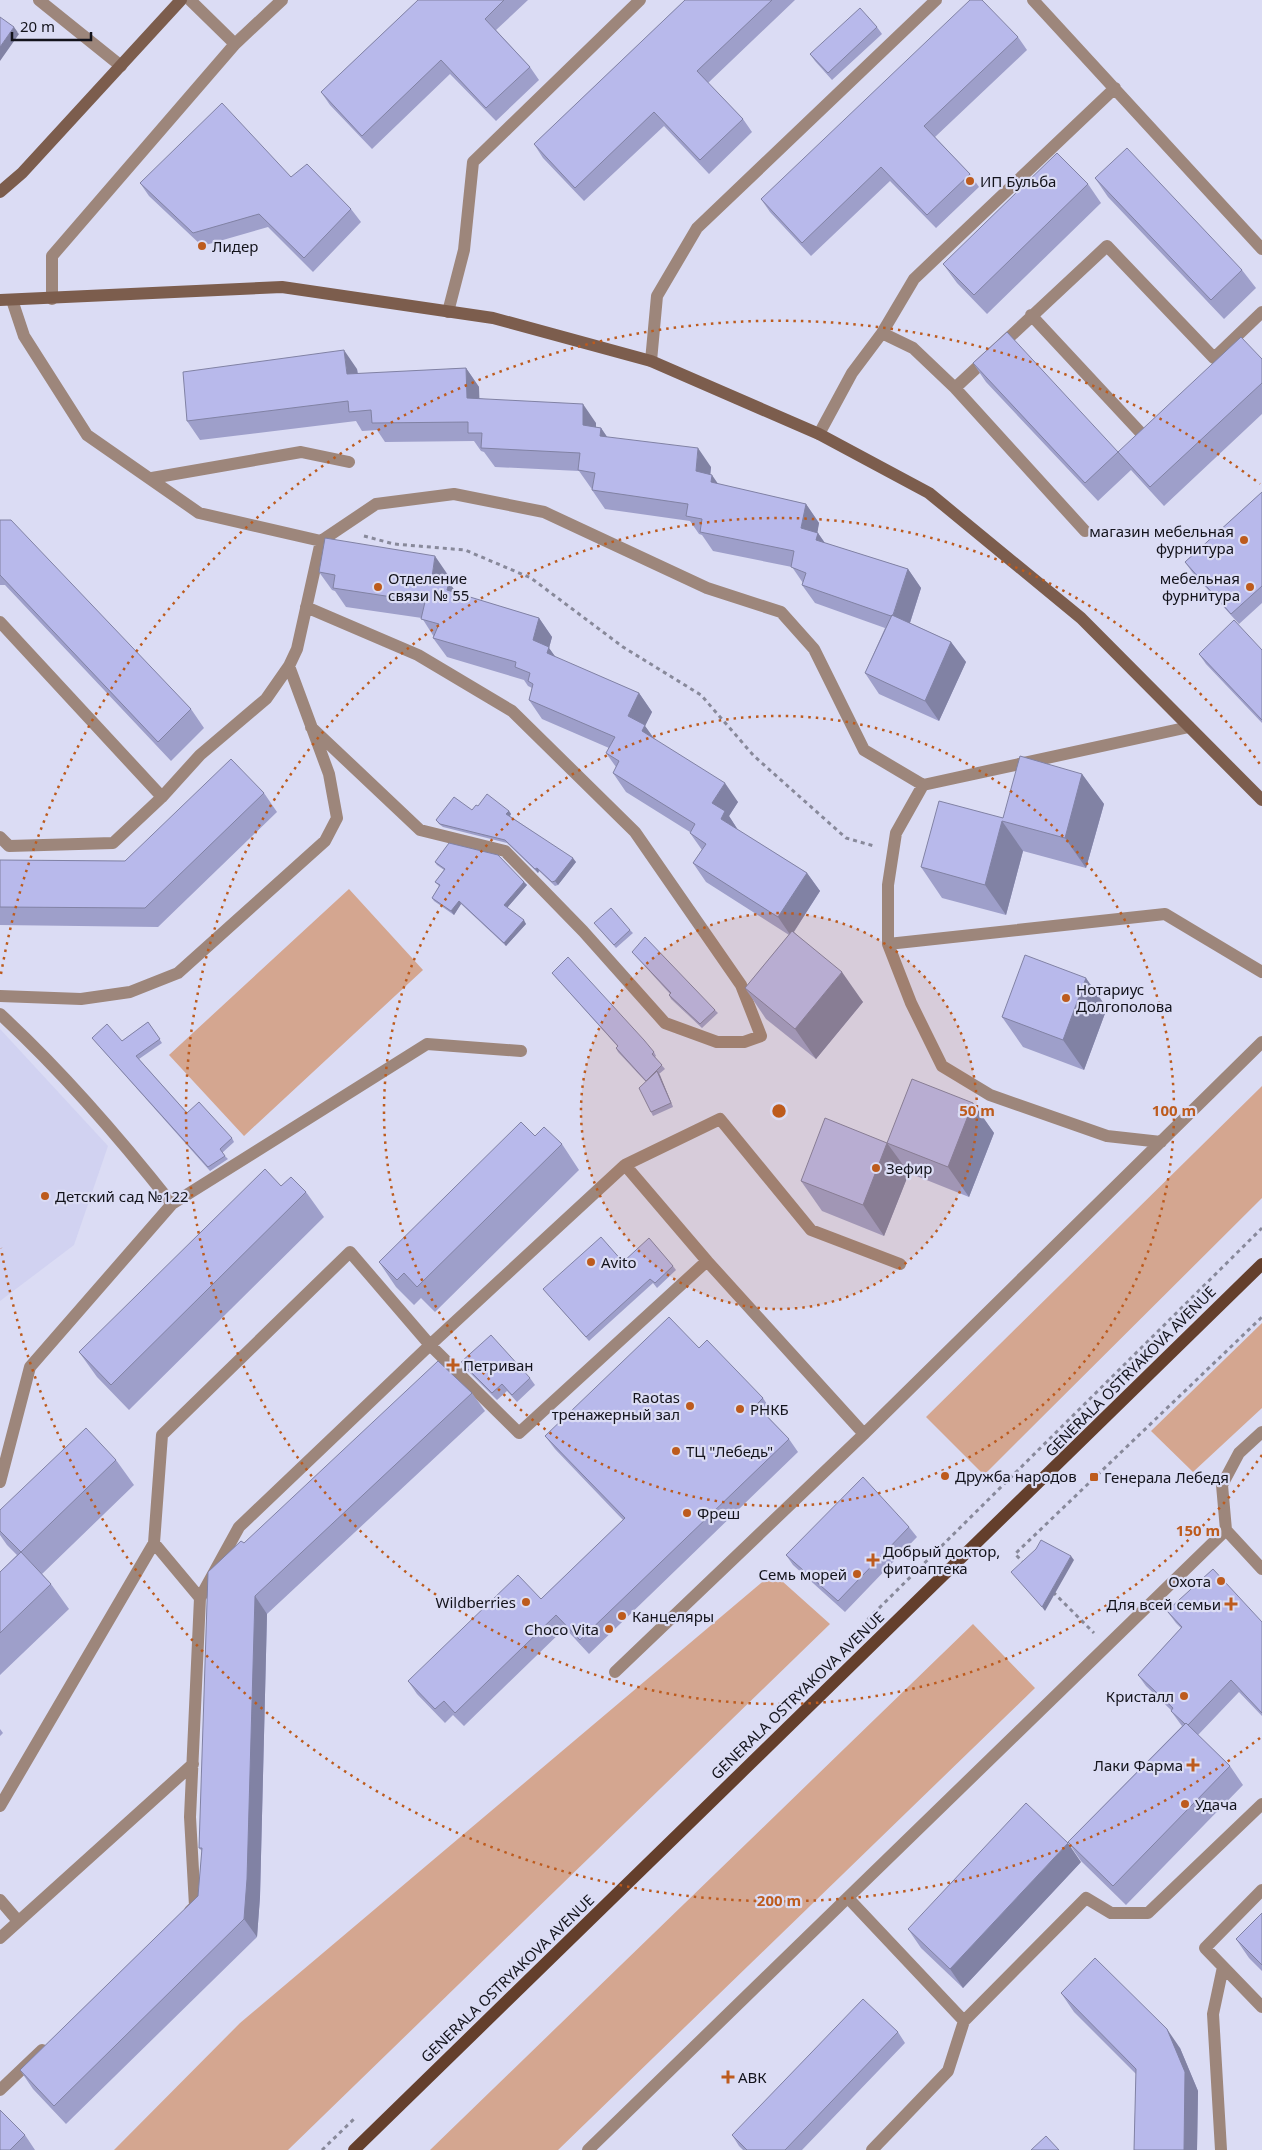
<svg xmlns="http://www.w3.org/2000/svg" width="1262" height="2150" viewBox="0 0 1262 2150" font-family="'Noto Sans',sans-serif">
<style>
.built{fill:#d1d2f1}
.green{fill:#d4a690}
.lines{fill:none;stroke-linecap:round;stroke-linejoin:round}
.path{stroke:#88899a;stroke-width:3;stroke-dasharray:4 4;stroke-linecap:butt}
.lane{stroke:#9d867b;stroke-width:12}
.street{stroke:#9d867b;stroke-width:12}
.secondary{stroke:#7c5d4d;stroke-width:12}
.primary{stroke:#643f2c;stroke-width:12}
.wall{fill:#9e9fca}
.shaded-wall{fill:#8182a4}
.building{fill:#b8b9eb;stroke:#8182a4}
.ring{fill:none;stroke:#bd5b1d;stroke-width:2.5;stroke-dasharray:2.5 5}
.poi-dot{fill:#bd5b1d;stroke:#dbdcf4;stroke-width:2}
.labels{text-anchor:middle;dominant-baseline:central;stroke-width:4.5;stroke-linejoin:round;paint-order:stroke}
.poi-label{font-size:15px;fill:#13131b;stroke:#dbdcf4;text-anchor:start}
.street-label{font-size:15px;fill:#13131b;stroke:#dbdcf4}
.centre{fill:#bd5b1d;stroke:#dbdcf4;stroke-width:2.5}
.ring-label{font-size:15px;text-anchor:middle;font-weight:bold;fill:#bd5b1d;stroke:#dbdcf4;stroke-width:4.5;stroke-linejoin:round;paint-order:stroke}
</style>
<rect width="100%" height="100%" fill="#dbdcf4"/>
<path class="built" d="M0 1029 108 1146 74 1245 0 1301Z"/>
<path class="green" d="M349 889 423 970 244 1136 169 1055Z
M1262 1086V1198L984 1475 926 1417Z
M1262 1323V1408L1193 1472 1151 1431Z
M773 1573 830 1624 288 2150H114L240 2023Z
M973 1624 1035 1688 558 2150H430Z"/>
<g class="lines">
<path class="path" d="M364 536 394 544 465 550 531 578 623 647 701 695 754 756 846 838 874 846
M1025 1564 1015 1554 1262 1317
M1053 1592 1094 1633
M862 1625 1262 1228
M322 2150 356 2117"/>
<path class="lane" d="M39 0 121 66
M1033 0 1262 249
M12 300 24 336 87 435 199 513 321 541 376 504 454 494 544 512 707 588 781 612 814 649 864 750 923 785 1189 727
M448 312 464 250 473 162 640 0
M1031 315 1140 432
M882 333 913 348 955 388 1085 531
M651 361 657 296 697 228 936 0
M955 388 1107 246 1214 358 1262 312
M819 434 852 373 882 333 914 279 1115 88
M152 478 301 452 349 462
M306 607 418 655 512 711 635 832 741 985 761 1036 744 1042H717L665 1023 583 931 505 851 420 830 311 727
M0 622 162 797
M923 785 896 833 888 885V944L911 1003 942 1066 990 1095 1107 1136 1161 1142
M0 837 9 846 113 843 162 797 200 755 266 699 289 666 297 649 321 541
M888 944 1165 914 1262 972
M0 996 81 999 130 992 178 973 325 841 337 818 329 774 289 666
M0 1014C63 1072 119 1137 172 1204
M625 1165 720 1119 811 1230 900 1264
M0 1482 30 1367 172 1204 427 1044 521 1051
M154 1543 162 1435 350 1252 430 1345 625 1165 707 1261
M615 1672 864 1434 1262 1042
M0 1806 154 1543 200 1598
M1262 1890 1205 1948 1262 2007
M848 1898 964 2021
M0 1900 18 1921
M190 1911 195 1906 190 1817 200 1598 239 1527 430 1345 519 1433 707 1261 864 1434
M0 1938 193 1764
M0 2090 42 2050
M872 2150 948 2071 964 2021 1086 1898 1111 1913H1148L1262 1804
M1221 2150 1213 2014 1223 1967"/>
<path class="street" d="M190 0 235 44 282 0
M52 299V256L235 44
M1226 1530 1262 1569
M588 2150 1226 1530 1222 1485 1239 1453 1262 1432"/>
<path class="secondary" d="M0 192 22 173 181 0
M0 300 282 287 493 318 651 361 819 434 929 493 1081 618 1262 800"/>
<path class="primary" d="M354 2150C656 1854 961 1561 1262 1264"/>
</g>
<path class="wall" d="M418 0H528L496 30 530 67 539 80 496 121 450 74 372 149 330 105 321 92Z
M685 0H795L708 83 743 119 752 132 709 174 664 126 584 201 543 158 534 144Z
M877 27 882 34 832 80 815 61 810 54Z
M1018 37 1027 50 935 137 970 174 979 187 936 228 890 181 811 256 770 212 761 199Z
M291 177 351 209 361 222 313 272 268 227 202 246 149 196 140 183Z
M1095 178 1242 270 1256 288 1224 319 1108 197Z
M1088 184 1101 203 987 314 957 283 943 264Z
M1262 359V414L1164 506 1131 470 1098 501 986 382 973 363 1118 452Z
M466 368 479 387V398L596 423V427L601 428 607 437 711 467 710 475 718 484 806 504 819 523 817 532 825 543 908 569 921 588 910 623 951 642 966 662 939 721 879 694 865 673 885 628 815 603 802 585 803 583 792 567 713 551 702 535 699 534 690 521 605 509 592 490V489L591 488 579 471 495 467 484 452 481 451 474 441 385 442 377 430 362 431 356 421 200 440 187 421 357 369 358 374Z
M1262 492V603L1239 624 1192 572 1185 562Z
M0 520 191 709 204 728 171 761 5 585H0Z
M319 572 448 575 447 582 456 593 539 618 552 637 549 648 556 658 639 693 652 712 645 726 655 740 738 802 729 816 738 830 807 873 820 891 794 932 863 1002 816 1059 766 1019 745 988 789 935 706 882 693 863 702 850 690 833V832L626 792 613 773 616 767 606 753 609 748 542 719 529 700 532 688 528 686 524 680 447 657 433 638 434 637 422 618 346 607 335 591 332 590Z
M1262 650V723L1206 664 1199 654Z
M1082 774 1104 804 1086 868 1023 851 1006 915 942 898 921 867 1003 818Z
M264 793 277 812 158 927 0 925V860L125 861Z
M478 806 509 811 511 814 510 816 576 862 558 885 555 886 539 871 538 873 507 843 443 827 439 824 436 820 472 810Z
M435 862 524 882 527 885 507 908 526 924 506 946 461 904 454 915 434 901 432 898 439 886 435 882 444 870 437 865Z
M594 923 630 930 633 933 616 948Z
M632 952 715 1010 718 1013 702 1028 671 999 669 995 670 994Z
M552 973 654 1052 656 1056 655 1057 665 1069 659 1074 673 1107 653 1116 651 1112 646 1082 618 1052 616 1048 618 1047Z
M1107 1008 1084 1070 1023 1047 1002 1017Z
M148 1022 162 1043 139 1059 187 1113 232 1138 234 1142 222 1153 228 1159 210 1171 92 1038 122 1041Z
M973 1103 994 1133 969 1197 909 1173 884 1236 822 1211 801 1181 887 1143Z
M535 1136 562 1144 579 1170 435 1312 421 1298 414 1305 396 1287 379 1262Z
M281 1186 306 1192 324 1217 129 1410 97 1377 79 1352Z
M623 1262 673 1266 676 1270 657 1288 653 1283 589 1341 543 1289Z
M699 1348 763 1398 772 1412 767 1416 789 1439 798 1452 589 1654 565 1628 464 1726 453 1715 445 1723 417 1694 408 1681 541 1599 623 1520 555 1449 545 1436Z
M461 1362 530 1378 535 1385 517 1402 507 1391 497 1400 466 1369Z
M472 1393 485 1411 267 1614 260 1897 257 1937 66 2124 33 2089 20 2070 198 1896 202 1851 199 1848 244 1543Z
M116 1460 134 1485 42 1574 51 1584 69 1609 0 1675V1572L17 1555 7 1545 0 1535V1510Z
M909 1527 917 1537 845 1612 793 1565 786 1555Z
M1167 1611 1262 1622V1716L1239 1692 1198 1735 1230 1766 1243 1785 1126 1905 1081 1861 1068 1842 1182 1726 1179 1722 1171 1711V1710L1146 1686 1138 1675 1181 1628 1176 1623Z
M0 1729 3 1733 0 1736Z
M1081 1862 963 1988 921 1948 908 1929Z
M1262 1913V1971L1249 1958 1236 1939Z
M1061 1993 1180 2048 1198 2091 1197 2150H1134L1136 2074 1074 2012Z
M898 2032 905 2043 802 2150H743L739 2146 732 2135Z
M25 2135 35 2150H0Z"/>
<path class="shaded-wall" d="M14 27 19 34 0 61V47Z
M344 350 357 369 360 393 347 374Z
M466 368 479 387 480 416 467 398Z
M583 404 596 423V444L583 425Z
M601 428 614 447 600 436Z
M698 448 711 467 709 490 696 471Z
M712 475 725 494 711 482Z
M806 504 819 523 815 547 801 528Z
M818 533 831 552 816 540Z
M435 556 448 575 445 596 432 577Z
M908 569 921 588 906 635 893 616Z
M449 582 462 601 447 590Z
M539 618 552 637 549 648 562 666 560 672 533 640Z
M951 642 966 662 939 721 925 701Z
M639 693 652 712 645 726 658 744 655 750 628 716Z
M1082 774 1104 804 1086 868 1065 838Z
M725 783 738 802 729 816 738 830 721 819 712 803Z
M509 811 511 814 509 817 506 814Z
M1002 821 1023 851 1006 915 985 885Z
M573 858 576 862 558 885 555 881Z
M537 868 539 871 538 873 535 869Z
M807 873 820 891 791 936 778 917Z
M524 882 527 885 506 909 504 905Z
M459 901 461 904 454 915 451 911Z
M524 920 526 924 506 946 504 943Z
M842 972 863 1002 816 1059 795 1029Z
M1086 978 1107 1008 1084 1070 1063 1040Z
M657 1071 660 1075 673 1107 671 1103Z
M973 1103 994 1133 969 1197 948 1167Z
M887 1143 909 1173 884 1236 863 1205Z
M1071 1556 1074 1560 1045 1611 1042 1607Z
M255 1596 267 1614 260 1897 257 1937 244 1919Z
M1068 1843 1081 1862 963 1988 950 1969Z
M1167 2029 1180 2048 1198 2091 1197 2150H1184Z"/>
<path class="building" d="M418 0H504L485 19 530 67 486 108 441 60 362 136 321 92Z
M685 0H772L697 71 743 119 700 160 654 112 575 188 534 144Z
M970 0H982L1018 37 924 126 970 174 927 215 881 167 802 243 761 199Z
M860 8 877 27 828 73 810 54Z
M0 17 14 27 0 47Z
M222 103 291 177 307 164 351 209 304 258 259 214 193 233 140 183Z
M1127 148 1242 270 1211 300 1095 178Z
M1057 153 1088 184 974 295 943 264Z
M1007 332 1118 452 1085 483 973 363Z
M1241 337 1262 359V383L1150 487 1118 452Z
M344 350 347 374 466 368 467 398 583 404V425L601 428 600 436 698 448 696 471 712 475 711 482 806 504 801 528 818 533 816 540 908 569 893 615H892L891 616 802 585 806 573 791 567 794 551 700 532 702 519 686 516 688 504 592 490 595 473 578 470 580 453 481 448 482 433H468V422L372 423 371 410 349 412 348 401 187 421 183 372Z
M1262 492V586L1231 614 1185 562Z
M0 520H11L191 709 158 742 0 575Z
M325 538 435 556 432 577 449 582 447 590 539 618 533 640 549 647 547 653 639 693 628 716 645 725 642 731 725 783 712 803 725 811 721 819 807 873 778 917 693 863 706 844 690 833 695 824 613 773 619 761 606 753 615 737 529 700 533 684 528 681 530 673 515 667 516 662 433 638 439 624 421 619 425 602 333 588 335 575 319 572Z
M892 615 951 642 925 701 865 673Z
M1234 620 1262 650V720L1199 654Z
M1020 756 1082 774 1065 838 1002 821 985 885 921 867 939 801 1003 818Z
M231 759 264 793 145 908 0 907V860L125 861Z
M487 794 509 811 506 814 573 858 555 881 552 882 537 868 535 869 505 840 440 824 436 820 454 797 472 810 476 805 478 806Z
M449 843 498 855 524 882 504 905 524 920 504 943 459 901 451 911 432 898 440 885 435 882 445 869 435 862Z
M611 908 630 930 614 945 594 923Z
M792 931 842 972 795 1029 745 988Z
M645 937 715 1010 700 1024 669 995 671 993 632 952Z
M1025 955 1086 978 1063 1040 1002 1017Z
M568 957 644 1040 654 1052 652 1054 662 1065 646 1081 616 1048 618 1046 552 973Z
M148 1022 160 1039 136 1056 187 1113 199 1102 232 1138 220 1149 225 1156 208 1167 92 1038 107 1024 122 1041Z
M657 1071 671 1103 651 1112 639 1088Z
M912 1079 973 1103 948 1167 887 1143Z
M825 1118 887 1143 863 1205 801 1181Z
M521 1122 535 1136 544 1127 562 1144 417 1287 404 1273 397 1280 379 1262Z
M265 1169 281 1186 291 1177 306 1192 111 1385 79 1352Z
M601 1237 623 1262 649 1238 673 1266 655 1283 650 1279 586 1337 543 1289Z
M669 1317 699 1348 707 1340 763 1398 756 1405 789 1439 580 1640 556 1615 455 1713 444 1701 435 1709 408 1681 518 1575 541 1599 625 1518 545 1436Z
M491 1335 530 1378 512 1395 502 1384 492 1393 461 1362Z
M438 1361 472 1393 255 1596 247 1879 244 1919 54 2106 20 2070 198 1896 202 1848H199L208 1572 241 1541 244 1543Z
M86 1428 116 1460 21 1552 0 1531V1510Z
M863 1477 909 1527 838 1601 786 1555Z
M1041 1540 1071 1556 1042 1607 1011 1572 1036 1549Z
M21 1552 51 1584 0 1633V1572Z
M1213 1569 1262 1622V1713L1231 1680 1188 1725 1186 1723 1185 1724 1171 1711 1173 1708 1138 1675 1182 1627 1167 1611Z
M1186 1723 1230 1766 1113 1886 1068 1842Z
M1026 1803 1068 1843 950 1969 908 1929Z
M1262 1913V1965L1236 1939Z
M1095 1958 1167 2029 1185 2072 1184 2150H1134L1136 2069 1061 1993Z
M863 1999 898 2032 785 2150H747L732 2135Z
M0 2110 25 2135 10 2150H0Z
M1046 2136 1059 2150H1031Z"/>
<circle cx="779" cy="1111" r="198" fill="#bd5b1d" fill-opacity=".12"/>
<g class="ring">
<circle cx="779" cy="1111" r="198"/>
<circle cx="779" cy="1111" r="395"/>
<path d="M1262 1455A593 593 0 1 1 1262 767"/>
<path d="M1260 1738A790 790 0 0 1 1 1248M1 974A790 790 0 0 1 1260 484"/>
</g>
<g class="poi-dot">
<circle cx="970" cy="181" r="5"/>
<circle cx="202" cy="246" r="5"/>
<circle cx="1244" cy="540" r="5"/>
<circle cx="378" cy="587" r="5"/>
<circle cx="1250" cy="587" r="5"/>
<circle cx="1066" cy="998" r="5"/>
<circle cx="876" cy="1168" r="5"/>
<circle cx="45" cy="1196" r="5"/>
<circle cx="591" cy="1262" r="5"/>
<path d="M450.5 1357.5h5v5h5v5h-5v5h-5v-5h-5v-5h5z"/>
<circle cx="690" cy="1406" r="5"/>
<circle cx="740" cy="1409" r="5"/>
<circle cx="676" cy="1451" r="5"/>
<circle cx="945" cy="1476" r="5"/>
<rect x="1089" y="1472" width="10" height="10" rx="2.5"/>
<circle cx="687" cy="1513" r="5"/>
<path d="M870.5 1552.5h5v5h5v5h-5v5h-5v-5h-5v-5h5z"/>
<circle cx="857" cy="1574" r="5"/>
<circle cx="1221" cy="1581" r="5"/>
<circle cx="526" cy="1602" r="5"/>
<path d="M1228.5 1596.5h5v5h5v5h-5v5h-5v-5h-5v-5h5z"/>
<circle cx="622" cy="1616" r="5"/>
<circle cx="609" cy="1629" r="5"/>
<circle cx="1184" cy="1696" r="5"/>
<path d="M1190.5 1757.5h5v5h5v5h-5v5h-5v-5h-5v-5h5z"/>
<circle cx="1185" cy="1804" r="5"/>
<path d="M725.5 2069.5h5v5h5v5h-5v5h-5v-5h-5v-5h5z"/>
</g>
<g class="labels">
<g class="poi-label">
<text x="980" y="181">ИП Бульба</text>
<text x="212" y="246">Лидер</text>
<text x="1234" y="531" text-anchor="end">магазин мебельная<tspan x="1234" dy="17">фурнитура</tspan></text>
<text x="388" y="578">Отделение<tspan x="388" dy="17">связи № 55</tspan></text>
<text x="1240" y="578" text-anchor="end">мебельная<tspan x="1240" dy="17">фурнитура</tspan></text>
<text x="1076" y="989">Нотариус<tspan x="1076" dy="17">Долгополова</tspan></text>
<text x="886" y="1168">Зефир</text>
<text x="55" y="1196">Детский сад №122</text>
<text x="601" y="1262">Avito</text>
<text x="463" y="1365">Петриван</text>
<text x="680" y="1397" text-anchor="end">Raotas<tspan x="680" dy="17">тренажерный зал</tspan></text>
<text x="750" y="1409">РНКБ</text>
<text x="686" y="1451">ТЦ "Лебедь"</text>
<text x="955" y="1476">Дружба народов</text>
<text x="1104" y="1477">Генерала Лебедя</text>
<text x="697" y="1513">Фреш</text>
<text x="883" y="1551">Добрый доктор,<tspan x="883" dy="17">фитоаптека</tspan></text>
<text x="847" y="1574" text-anchor="end">Семь морей</text>
<text x="1211" y="1581" text-anchor="end">Охота</text>
<text x="516" y="1602" text-anchor="end">Wildberries</text>
<text x="1221" y="1604" text-anchor="end">Для всей семьи</text>
<text x="632" y="1616">Канцеляры</text>
<text x="599" y="1629" text-anchor="end">Choco Vita</text>
<text x="1174" y="1696" text-anchor="end">Кристалл</text>
<text x="1183" y="1765" text-anchor="end">Лаки Фарма</text>
<text x="1195" y="1804">Удача</text>
<text x="738" y="2077">АВК</text>
</g>
<g class="street-label">
<text transform="translate(1130 1371) rotate(-45)">GENERALA OSTRYAKOVA AVENUE</text>
<text transform="translate(797 1695) rotate(-44)">GENERALA OSTRYAKOVA AVENUE</text>
<text transform="translate(507 1978) rotate(-44)">GENERALA OSTRYAKOVA AVENUE</text>
</g>
</g>
<circle cx="779" cy="1111" r="8" class="centre"/>
<g class="ring-label">
<text x="977" y="1116">50 m</text>
<text x="1174" y="1116">100 m</text>
<text x="1198" y="1536">150 m</text>
<text x="779" y="1906">200 m</text>
</g>
<path d="M12 32v8h79v-8" fill="none" stroke="#13131b" stroke-width="2.5"/>
<text x="20" y="32" font-size="15" fill="#13131b" stroke="#dbdcf4" stroke-width="4" paint-order="stroke">20 m</text>
</svg>
